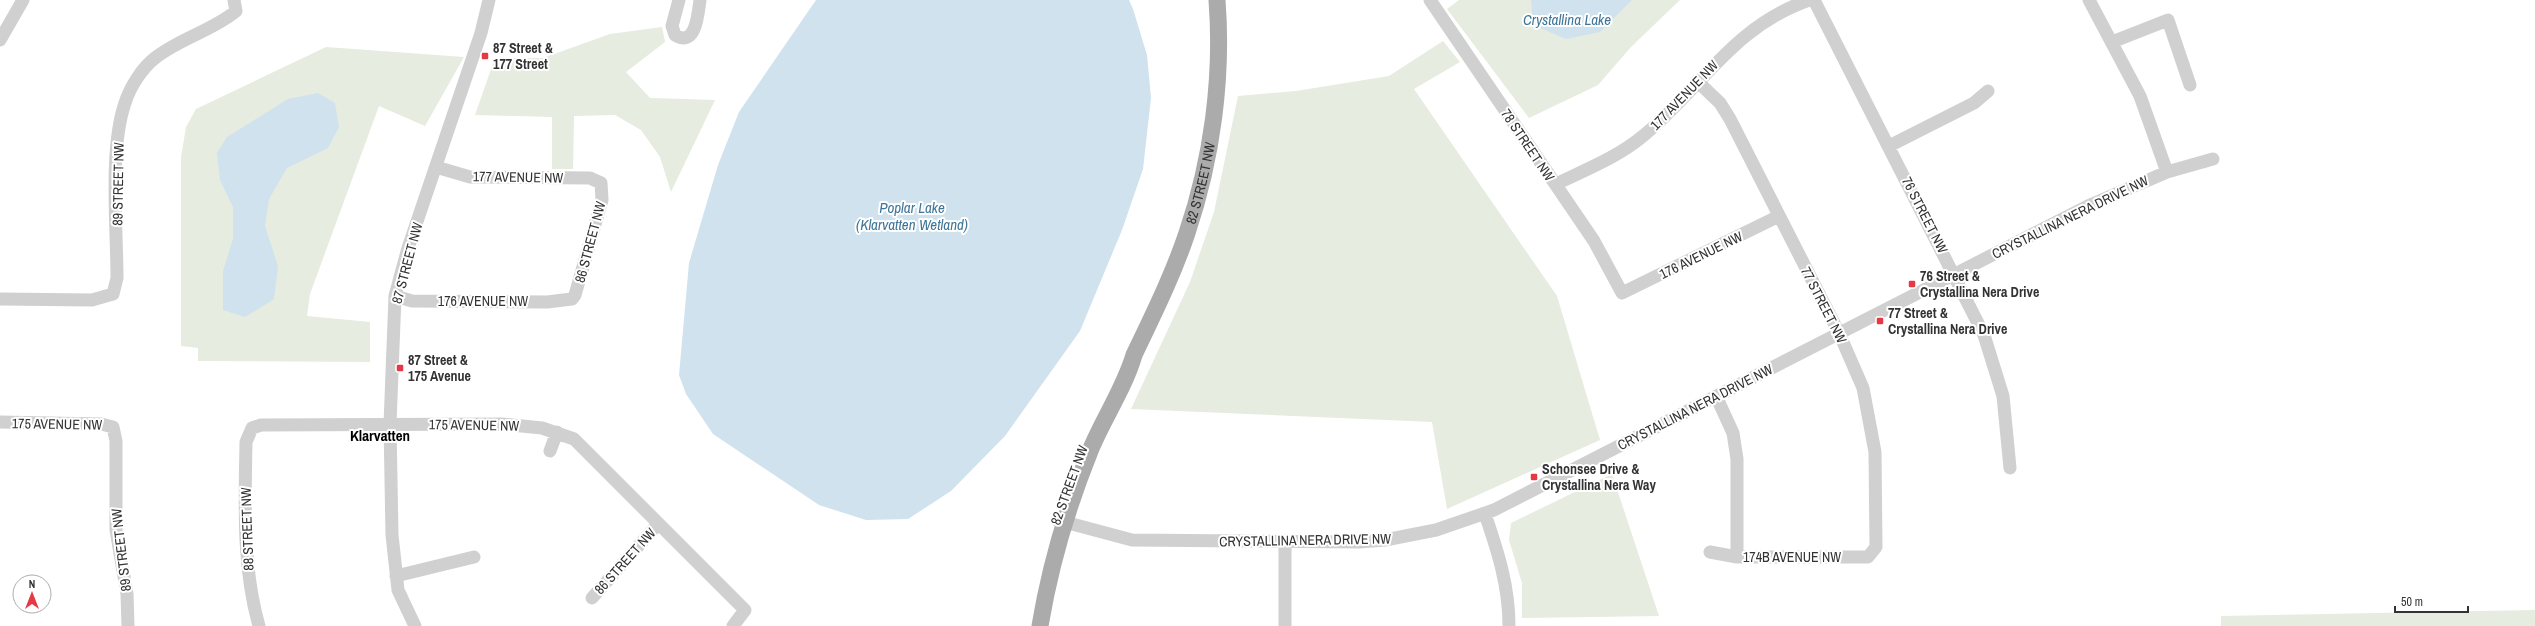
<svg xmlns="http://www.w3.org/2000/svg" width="2535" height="626" viewBox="0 0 2535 626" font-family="'Archivo Narrow',sans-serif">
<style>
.green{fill:#e6ecdf}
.water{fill:#cfe2ee}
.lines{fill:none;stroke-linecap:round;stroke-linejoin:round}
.minor{stroke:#d0d0d0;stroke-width:13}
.major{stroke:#ababab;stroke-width:17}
.poi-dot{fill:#e63946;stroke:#fff;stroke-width:1.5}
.labels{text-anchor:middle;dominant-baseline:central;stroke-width:4;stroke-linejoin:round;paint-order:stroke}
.poi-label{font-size:14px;font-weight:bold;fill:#333;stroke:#fff;text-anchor:start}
.street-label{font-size:14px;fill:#333;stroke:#fff}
.water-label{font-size:15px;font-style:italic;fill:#3f7597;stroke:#fff}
.neighbourhood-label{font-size:15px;font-weight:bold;fill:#000;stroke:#fff}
</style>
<rect width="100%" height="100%" fill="#fff"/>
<path class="green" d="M1459 0H1680L1631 47 1598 85 1529 118 1447 9Z
M662 27 665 42 626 72 650 98 715 100 671 192 660 157 641 130 615 115 574 116 573 169H552V117L475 115 495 58H543L610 34Z
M1443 41 1460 62 1414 89 1557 296 1600 440 1447 509 1432 422 1131 409 1190 282 1214 212 1238 96 1296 91 1389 76Z
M326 47 464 57 425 126 379 106 310 294 307 316 370 322V362L198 361V348L181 346V157L186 127 196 109Z
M1612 474 1659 616 1522 618V583L1509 540 1511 523Z
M2535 610V626H2221V616Z"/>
<path class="water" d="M816 0H1129L1133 9 1147 55 1151 98 1143 169 1122 230 1080 331 1005 436 951 491 908 519 866 520 819 505 713 434 686 394 679 375 689 263 718 165 739 112Z
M1531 0H1632L1600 32 1566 39 1533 25Z
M318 93 335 103 339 127 328 148 287 168 269 199 265 226 278 266 274 299 245 317 223 310V271L233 239V207L220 180 217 153 227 137 288 99Z"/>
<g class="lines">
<path class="minor" d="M679 0 672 26 675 35C696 48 698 14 700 0
M1430 0 1594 241 1622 293 1779 216
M1814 0 1984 335 2003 396 2010 468
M2089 0 2140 96 2167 172
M0 40 23 0
M2112 42 2168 20 2190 85
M1697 81 1720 103 1730 119 1839 333 1863 388 1875 452 1876 547 1868 557H1737L1710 552
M1889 146 1974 103 1988 91
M1556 184C1585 170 1618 157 1643 136 1702 88 1732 27 1809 0
M395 296 412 301 547 302 572 299 575 295 602 200 601 183 590 178 470 177 436 167
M0 299 92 300 113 294 117 278C117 228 109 149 125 103 130 87 142 68 155 58 180 38 212 31 236 11L234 0
M1716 396 1733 433 1737 459V557
M0 422 101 424 113 427 116 441V530L127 594 128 626
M550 451 557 432
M1485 514C1498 552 1509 586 1509 626
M1057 520 1132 540 1359 542 1385 540 1436 530 1494 510 2088 206 2167 172 2213 159
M1285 542V626
M396 576 474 557
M592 598 658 524
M259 626C242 566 245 504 246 442L252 428 261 425 502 424 542 428 574 439 745 610 733 626
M415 626 398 590 392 535 390 424 395 296 408 248 481 33 489 0"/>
<path class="major" id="s1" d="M1040 626C1050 566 1067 508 1090 451 1103 419 1124 389 1134 355 1153 315 1173 275 1187 233 1212 159 1223 78 1217 0"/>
</g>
<g class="poi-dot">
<rect x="481" y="52" width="8" height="8" rx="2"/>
<rect x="1908" y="280" width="8" height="8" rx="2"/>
<rect x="1876" y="317" width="8" height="8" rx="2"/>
<rect x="396" y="364" width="8" height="8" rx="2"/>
<rect x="1530" y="473" width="8" height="8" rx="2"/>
</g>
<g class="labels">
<g class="poi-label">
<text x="493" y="48">87 Street &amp;<tspan x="493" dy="16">177 Street</tspan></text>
<text x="1920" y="276">76 Street &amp;<tspan x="1920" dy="16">Crystallina Nera Drive</tspan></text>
<text x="1888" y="313">77 Street &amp;<tspan x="1888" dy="16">Crystallina Nera Drive</tspan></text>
<text x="408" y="360">87 Street &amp;<tspan x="408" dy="16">175 Avenue</tspan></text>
<text x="1542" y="469">Schonsee Drive &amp;<tspan x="1542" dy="16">Crystallina Nera Way</tspan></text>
</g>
<g class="street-label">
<text transform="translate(1684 95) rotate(-46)">177 AVENUE NW</text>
<text transform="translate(1528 145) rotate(56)">78 STREET NW</text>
<text transform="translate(518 177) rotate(1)">177 AVENUE NW</text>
<text stroke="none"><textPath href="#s1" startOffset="473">82 STREET NW</textPath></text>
<text transform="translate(118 184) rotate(-89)">89 STREET NW</text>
<text transform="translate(1925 215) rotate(63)">76 STREET NW</text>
<text transform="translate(2070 217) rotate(-26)">CRYSTALLINA NERA DRIVE NW</text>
<text transform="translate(590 242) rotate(-75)">86 STREET NW</text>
<text transform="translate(1701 255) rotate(-26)">176 AVENUE NW</text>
<text transform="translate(407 263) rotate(-75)">87 STREET NW</text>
<text x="483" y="301">176 AVENUE NW</text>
<text transform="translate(1824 305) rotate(63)">77 STREET NW</text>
<text transform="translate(1695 407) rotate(-27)">CRYSTALLINA NERA DRIVE NW</text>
<text transform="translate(57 424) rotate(1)">175 AVENUE NW</text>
<text transform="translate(474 425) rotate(1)">175 AVENUE NW</text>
<text transform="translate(1069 485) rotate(-70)">82 STREET NW</text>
<text transform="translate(247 529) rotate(-92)">88 STREET NW</text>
<text transform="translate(1305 540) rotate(-1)">CRYSTALLINA NERA DRIVE NW</text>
<text transform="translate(121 550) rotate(-97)">89 STREET NW</text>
<text x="1792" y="557">174B AVENUE NW</text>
<text transform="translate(625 561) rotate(-48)">86 STREET NW</text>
</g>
<g class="water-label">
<text x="1567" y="19">Crystallina Lake</text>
<text x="912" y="207">Poplar Lake<tspan x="912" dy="17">(Klarvatten Wetland)</tspan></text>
</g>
<g class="neighbourhood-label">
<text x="380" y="435">Klarvatten</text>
</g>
</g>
<g transform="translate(32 594)"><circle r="19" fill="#ffffff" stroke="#adadad"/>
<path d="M0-3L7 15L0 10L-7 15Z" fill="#e63946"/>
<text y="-6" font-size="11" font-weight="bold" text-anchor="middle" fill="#333333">N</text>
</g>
<path d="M2395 606v6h73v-6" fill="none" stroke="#333333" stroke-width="2"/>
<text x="2401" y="606" font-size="12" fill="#333333" stroke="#ffffff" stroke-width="3" paint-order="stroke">50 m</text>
</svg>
